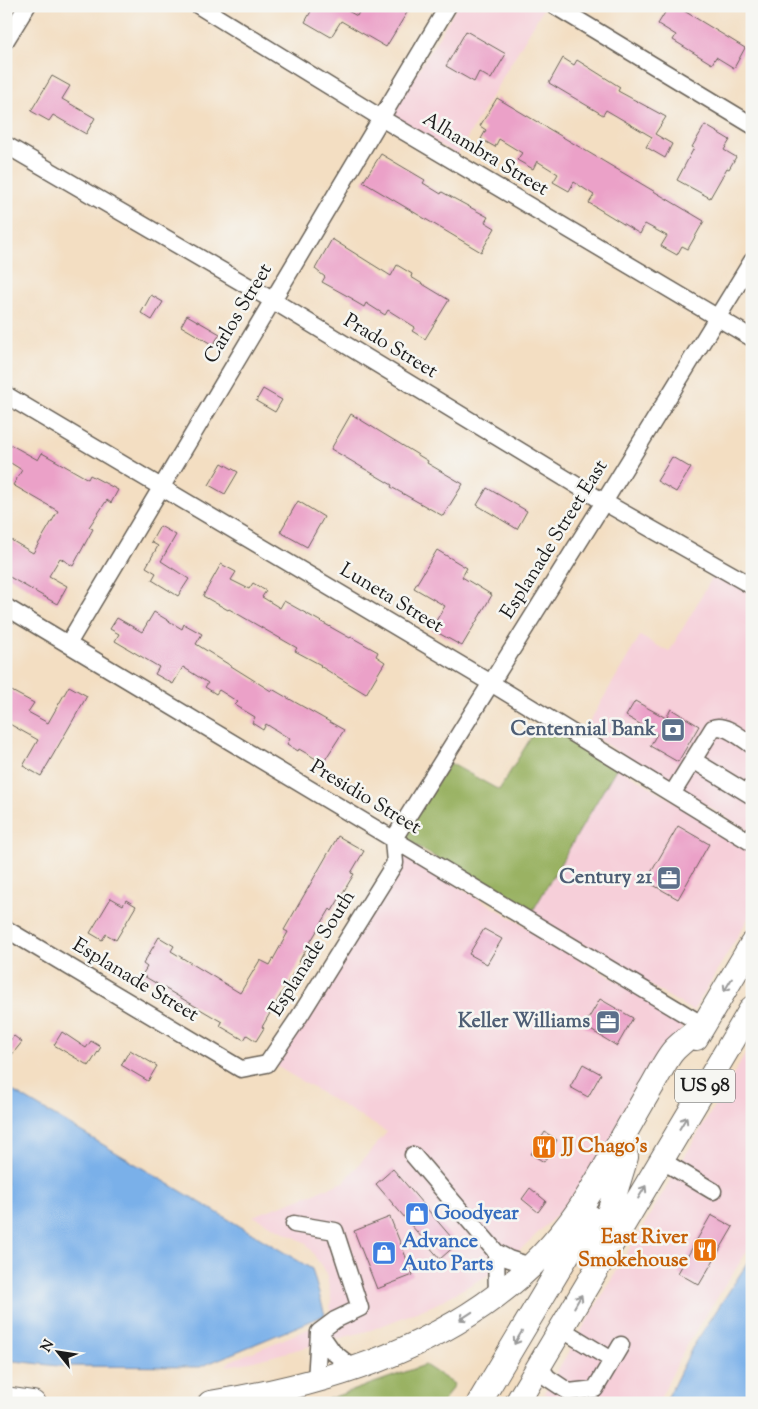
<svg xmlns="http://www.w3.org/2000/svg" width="758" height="1409" viewBox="0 0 758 1409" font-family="'Sorts Mill Goudy',serif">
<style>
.built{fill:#f6cfd9}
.forest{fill:#9ab263;stroke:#5b6740}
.water{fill:#7ab0e9;stroke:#4b6682}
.building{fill:#eba1c8}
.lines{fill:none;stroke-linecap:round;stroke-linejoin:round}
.minor-casing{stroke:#676056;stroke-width:19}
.highway-casing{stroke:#676056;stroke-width:26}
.minor{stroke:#fff;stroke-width:16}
.highway{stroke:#fff;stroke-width:24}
.oneway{stroke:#999}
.labels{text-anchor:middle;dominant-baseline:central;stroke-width:5;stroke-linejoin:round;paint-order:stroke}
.shield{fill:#f6f6f2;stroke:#5d5d5c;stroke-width:1}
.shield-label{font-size:19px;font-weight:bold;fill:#1c1c1c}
.street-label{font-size:20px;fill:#1c1c1c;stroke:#f6f6f2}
.service-label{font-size:20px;font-weight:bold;fill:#4e5e75;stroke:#f6f6f2;text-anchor:end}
.food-label{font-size:20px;font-weight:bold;fill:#c56008;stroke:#f6f6f2;text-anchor:start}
.shop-label{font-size:20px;font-weight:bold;fill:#366cbe;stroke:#f6f6f2;text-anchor:start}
</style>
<rect width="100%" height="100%" fill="#f6f6f2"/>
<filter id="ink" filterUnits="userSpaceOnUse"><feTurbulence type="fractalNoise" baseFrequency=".02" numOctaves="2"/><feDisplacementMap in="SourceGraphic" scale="10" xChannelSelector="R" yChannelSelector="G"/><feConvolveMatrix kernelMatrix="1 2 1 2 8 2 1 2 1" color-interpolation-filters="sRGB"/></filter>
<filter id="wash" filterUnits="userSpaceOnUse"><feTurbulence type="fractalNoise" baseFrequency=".0096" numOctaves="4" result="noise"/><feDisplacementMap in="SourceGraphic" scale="20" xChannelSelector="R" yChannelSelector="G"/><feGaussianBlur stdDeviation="1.12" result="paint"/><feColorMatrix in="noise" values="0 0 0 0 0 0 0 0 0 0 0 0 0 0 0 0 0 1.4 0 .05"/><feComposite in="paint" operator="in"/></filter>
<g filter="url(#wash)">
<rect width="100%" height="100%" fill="#f3dec2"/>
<path class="built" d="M457 6 544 7 457 155 391 116Z
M715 573 752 594V833L584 731 640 636 669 652Z
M617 767 752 848V912L693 1011 531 914Z
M402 853 686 1022 630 1115 564 1208 501 1268 434 1305 371 1330 250 1362 226 1366 230 1361 328 1321 331 1315 329 1305 332 1303 326 1273 306 1243 253 1216 344 1182 387 1132 276 1066Z
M746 1053 752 1057V1244L687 1344 658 1403H562L544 1393Z"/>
<path class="forest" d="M541 721 617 767 531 914 403 838 450 763 499 790Z
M425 1365 454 1384 443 1403H317Z"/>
<path class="water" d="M6 1087 312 1269 325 1315 200 1367 58 1366 6 1360Z
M752 1256V1403H665L692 1348Z"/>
<g id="blocks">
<path class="building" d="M314 6H339L357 16 362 6H411L386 47 341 21 331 37 305 22Z
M669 6H676L745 48 734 68 716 57 712 64 673 40 676 35 658 24Z
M466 31 506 54 491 79 479 72 474 82 446 66Z
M563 58 574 65 577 60 620 87 618 91 666 117 655 134 672 144 665 158 646 147 652 137 606 110 603 115 549 83Z
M52 76 70 86 62 99 95 118 86 134 53 115 49 121 31 111Z
M497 98 704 221 688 249 682 246 677 255 661 246 667 236 645 224 640 234 589 203 594 195 574 182 569 191 553 182 558 174 537 161 533 169 517 160 522 153 499 139 495 147 481 139 486 130 480 126Z
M705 125 730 140 724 150 736 157 729 169 727 168 710 198 677 180 694 148 692 147Z
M381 154 425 180 423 183 441 194 442 192 488 217 485 222 495 228 481 252 363 182Z
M332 239 391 276 397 265 412 274 411 277 449 300 425 339 412 331 415 327 388 310 385 315 366 303 364 307 352 300 353 299 322 282 325 277 315 269Z
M151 295 163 302 152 320 141 313Z
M187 315 220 334 213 345 181 326Z
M263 389 282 400 275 412 256 401Z
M351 414 428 461 427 463 463 484 443 516 391 487 392 485 331 449Z
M6 442 38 460 42 453 88 479 90 475 118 490 111 503 107 500 89 527 93 529 73 566 60 558 49 576 67 586 57 604 6 575V537L33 553 58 511 13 485 22 470 6 460Z
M672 457 691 468 676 492 657 481Z
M222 463 238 472 225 494 209 485Z
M487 488 527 511 517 529 477 505Z
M298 501 324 517 307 547 280 532Z
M160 526 176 535 161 561 189 579 178 596 152 580 156 573 146 567 158 546 151 542Z
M437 550 467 568 462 577 492 595 462 646 431 629 445 606 414 588Z
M221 564 236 572 231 580 249 589 253 583 266 591 262 597 280 608 284 601 350 638 351 637 378 652 376 656 385 662 366 694 320 666 321 665 295 651 297 648 229 609 228 610 203 596Z
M154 612 182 629 184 624 202 634 196 644 271 691 272 689 344 730 323 763 299 749 298 751 287 744 290 739 266 724 263 730 252 723 255 717 235 705 238 702 219 690 216 694 205 687 208 683 183 667 173 684 155 674 159 667 115 641 119 634 110 629 117 618 142 632Z
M69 686 87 696 41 776 23 766 38 740 6 722V688L34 703 28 712 48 723Z
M635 701 666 718 671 709 699 726 678 762 650 746 657 734 626 716Z
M678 826 709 844 678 899 646 881Z
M338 836 364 851 351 873 354 874 332 911 330 909 302 956 297 967 262 1027 264 1028 256 1041 247 1035 244 1040 220 1026 222 1022 142 975 147 967 143 964 159 937 174 946 171 951 240 993 260 960 270 965 288 932 284 930Z
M111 898 123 905 126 900 136 906 116 940 106 934 102 940 90 933Z
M484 929 502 939 487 964 469 954Z
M600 999 633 1018 617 1046 584 1026Z
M62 1032 86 1048 91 1041 101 1047 89 1066 54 1045Z
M14 1036 22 1042 6 1062V1045Z
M130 1050 157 1066 148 1081 121 1065Z
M583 1064 601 1074 588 1097 570 1087Z
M545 1132 557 1140 544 1162 531 1154Z
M393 1169 457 1244 440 1259 376 1184Z
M530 1188 546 1201 538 1212 522 1199Z
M711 1215 733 1227 699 1285 678 1273Z
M390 1217 413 1275 377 1289 354 1231Z"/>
</g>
</g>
<g filter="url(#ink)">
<use href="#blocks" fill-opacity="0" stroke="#676056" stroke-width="1"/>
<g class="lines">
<defs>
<path id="minor" d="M199 6 381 118 752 338
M555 6 752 125
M6 40 27 6
M6 145 272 300 604 502 752 586
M6 395 491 683 752 843
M6 607 703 1025
M68 644 448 6
M693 760 752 796
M672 794 713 728C725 723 742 739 752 745
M6 929 241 1069 267 1064 299 1017 395 863 393 840 604 502 752 261
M413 1155 496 1252 509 1259 531 1266
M661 1160 713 1191
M294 1224 335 1231 360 1308 335 1320 319 1332
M496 1252 497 1295
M561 1329 612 1360
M539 1366 548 1378 569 1392 595 1389 621 1345
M316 1381 319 1332 333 1352 354 1369"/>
<path id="highway" d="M696 1038 752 944
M591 1245 607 1219 626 1157
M6 1399 33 1403
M210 1403C353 1381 505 1328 586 1199 608 1164 628 1127 649 1091 657 1079 665 1059 675 1049 683 1041 694 1033 703 1025
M479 1403 590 1217
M517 1403 752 1008"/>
</defs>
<use href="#minor" class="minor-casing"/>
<use href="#highway" class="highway-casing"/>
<use href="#minor" class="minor"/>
<use href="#highway" class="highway"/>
</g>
<defs><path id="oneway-shaft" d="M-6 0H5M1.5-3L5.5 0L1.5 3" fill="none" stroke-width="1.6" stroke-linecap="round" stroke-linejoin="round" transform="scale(1.25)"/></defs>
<g class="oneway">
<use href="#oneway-shaft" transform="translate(728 985) rotate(121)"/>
<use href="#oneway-shaft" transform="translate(683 1123) rotate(-59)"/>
<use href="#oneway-shaft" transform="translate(642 1192) rotate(-59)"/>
<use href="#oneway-shaft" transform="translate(578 1301) rotate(-60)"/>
<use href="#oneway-shaft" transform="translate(466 1316) rotate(147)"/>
<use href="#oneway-shaft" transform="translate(518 1338) rotate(121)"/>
</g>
</g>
<defs>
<symbol id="bank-square" viewBox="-11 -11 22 22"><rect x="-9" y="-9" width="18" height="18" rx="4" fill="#5c6f8a" stroke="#f6f6f2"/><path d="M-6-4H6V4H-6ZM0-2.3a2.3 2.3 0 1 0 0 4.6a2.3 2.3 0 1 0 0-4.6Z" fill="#fff"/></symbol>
<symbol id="office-square" viewBox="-11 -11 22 22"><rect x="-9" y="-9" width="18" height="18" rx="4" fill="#5c6f8a" stroke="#f6f6f2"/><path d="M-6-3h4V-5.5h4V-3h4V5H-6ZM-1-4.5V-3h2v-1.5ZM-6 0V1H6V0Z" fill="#fff"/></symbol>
<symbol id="restaurant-square" viewBox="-11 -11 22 22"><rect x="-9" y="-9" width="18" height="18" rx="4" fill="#e8710a" stroke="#f6f6f2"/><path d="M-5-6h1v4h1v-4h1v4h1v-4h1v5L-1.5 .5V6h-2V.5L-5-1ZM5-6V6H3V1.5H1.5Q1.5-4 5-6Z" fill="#fff"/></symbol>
<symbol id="shop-square" viewBox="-11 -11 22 22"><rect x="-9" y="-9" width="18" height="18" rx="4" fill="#3f7fe0" stroke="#f6f6f2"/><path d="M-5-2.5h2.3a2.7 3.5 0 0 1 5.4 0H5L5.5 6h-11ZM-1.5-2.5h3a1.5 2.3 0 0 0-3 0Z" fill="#fff"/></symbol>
</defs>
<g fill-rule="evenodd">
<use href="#bank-square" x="659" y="716" width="28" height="28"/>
<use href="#office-square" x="655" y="864" width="28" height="28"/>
<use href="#office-square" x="594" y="1008" width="28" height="28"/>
<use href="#restaurant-square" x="530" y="1133" width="28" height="28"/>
<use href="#shop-square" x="403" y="1200" width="28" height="28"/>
<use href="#restaurant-square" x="691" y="1236" width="28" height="28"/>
<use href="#shop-square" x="370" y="1239" width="28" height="28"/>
</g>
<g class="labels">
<rect class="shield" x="675" y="1069.5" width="60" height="33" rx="4"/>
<g class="shield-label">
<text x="705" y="1086">US 98</text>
</g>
<g class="street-label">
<text transform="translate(485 155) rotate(31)">Alhambra Street</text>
<text transform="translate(239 314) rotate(-59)">Carlos Street</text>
<text transform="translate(390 347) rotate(31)">Prado Street</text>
<text transform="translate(555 540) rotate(-58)">Esplanade Street East</text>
<text transform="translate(391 599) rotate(31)">Luneta Street</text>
<text transform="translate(365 798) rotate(31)">Presidio Street</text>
<text transform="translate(313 954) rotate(-58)">Esplanade South</text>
<text transform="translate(135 981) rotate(31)">Esplanade Street</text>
</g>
<g class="service-label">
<text x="656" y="730">Centennial Bank</text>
<text x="652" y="878">Century 21</text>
<text x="590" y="1022">Keller Williams</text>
</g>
<g class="food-label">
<text x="562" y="1147">JJ Chago's</text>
<text x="688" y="1238" text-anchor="end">East River<tspan x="688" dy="23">Smokehouse</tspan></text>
</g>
<g class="shop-label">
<text x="434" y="1214">Goodyear</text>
<text x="402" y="1242">Advance<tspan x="402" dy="23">Auto Parts</tspan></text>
</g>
</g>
<rect width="758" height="1409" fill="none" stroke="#f6f6f2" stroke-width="25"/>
<g transform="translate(58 1352) rotate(300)" stroke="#f6f6f2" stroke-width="4" paint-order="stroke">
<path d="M0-4L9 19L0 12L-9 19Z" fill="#1c1c1c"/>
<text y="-8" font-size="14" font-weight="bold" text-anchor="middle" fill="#1c1c1c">N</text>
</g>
</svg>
